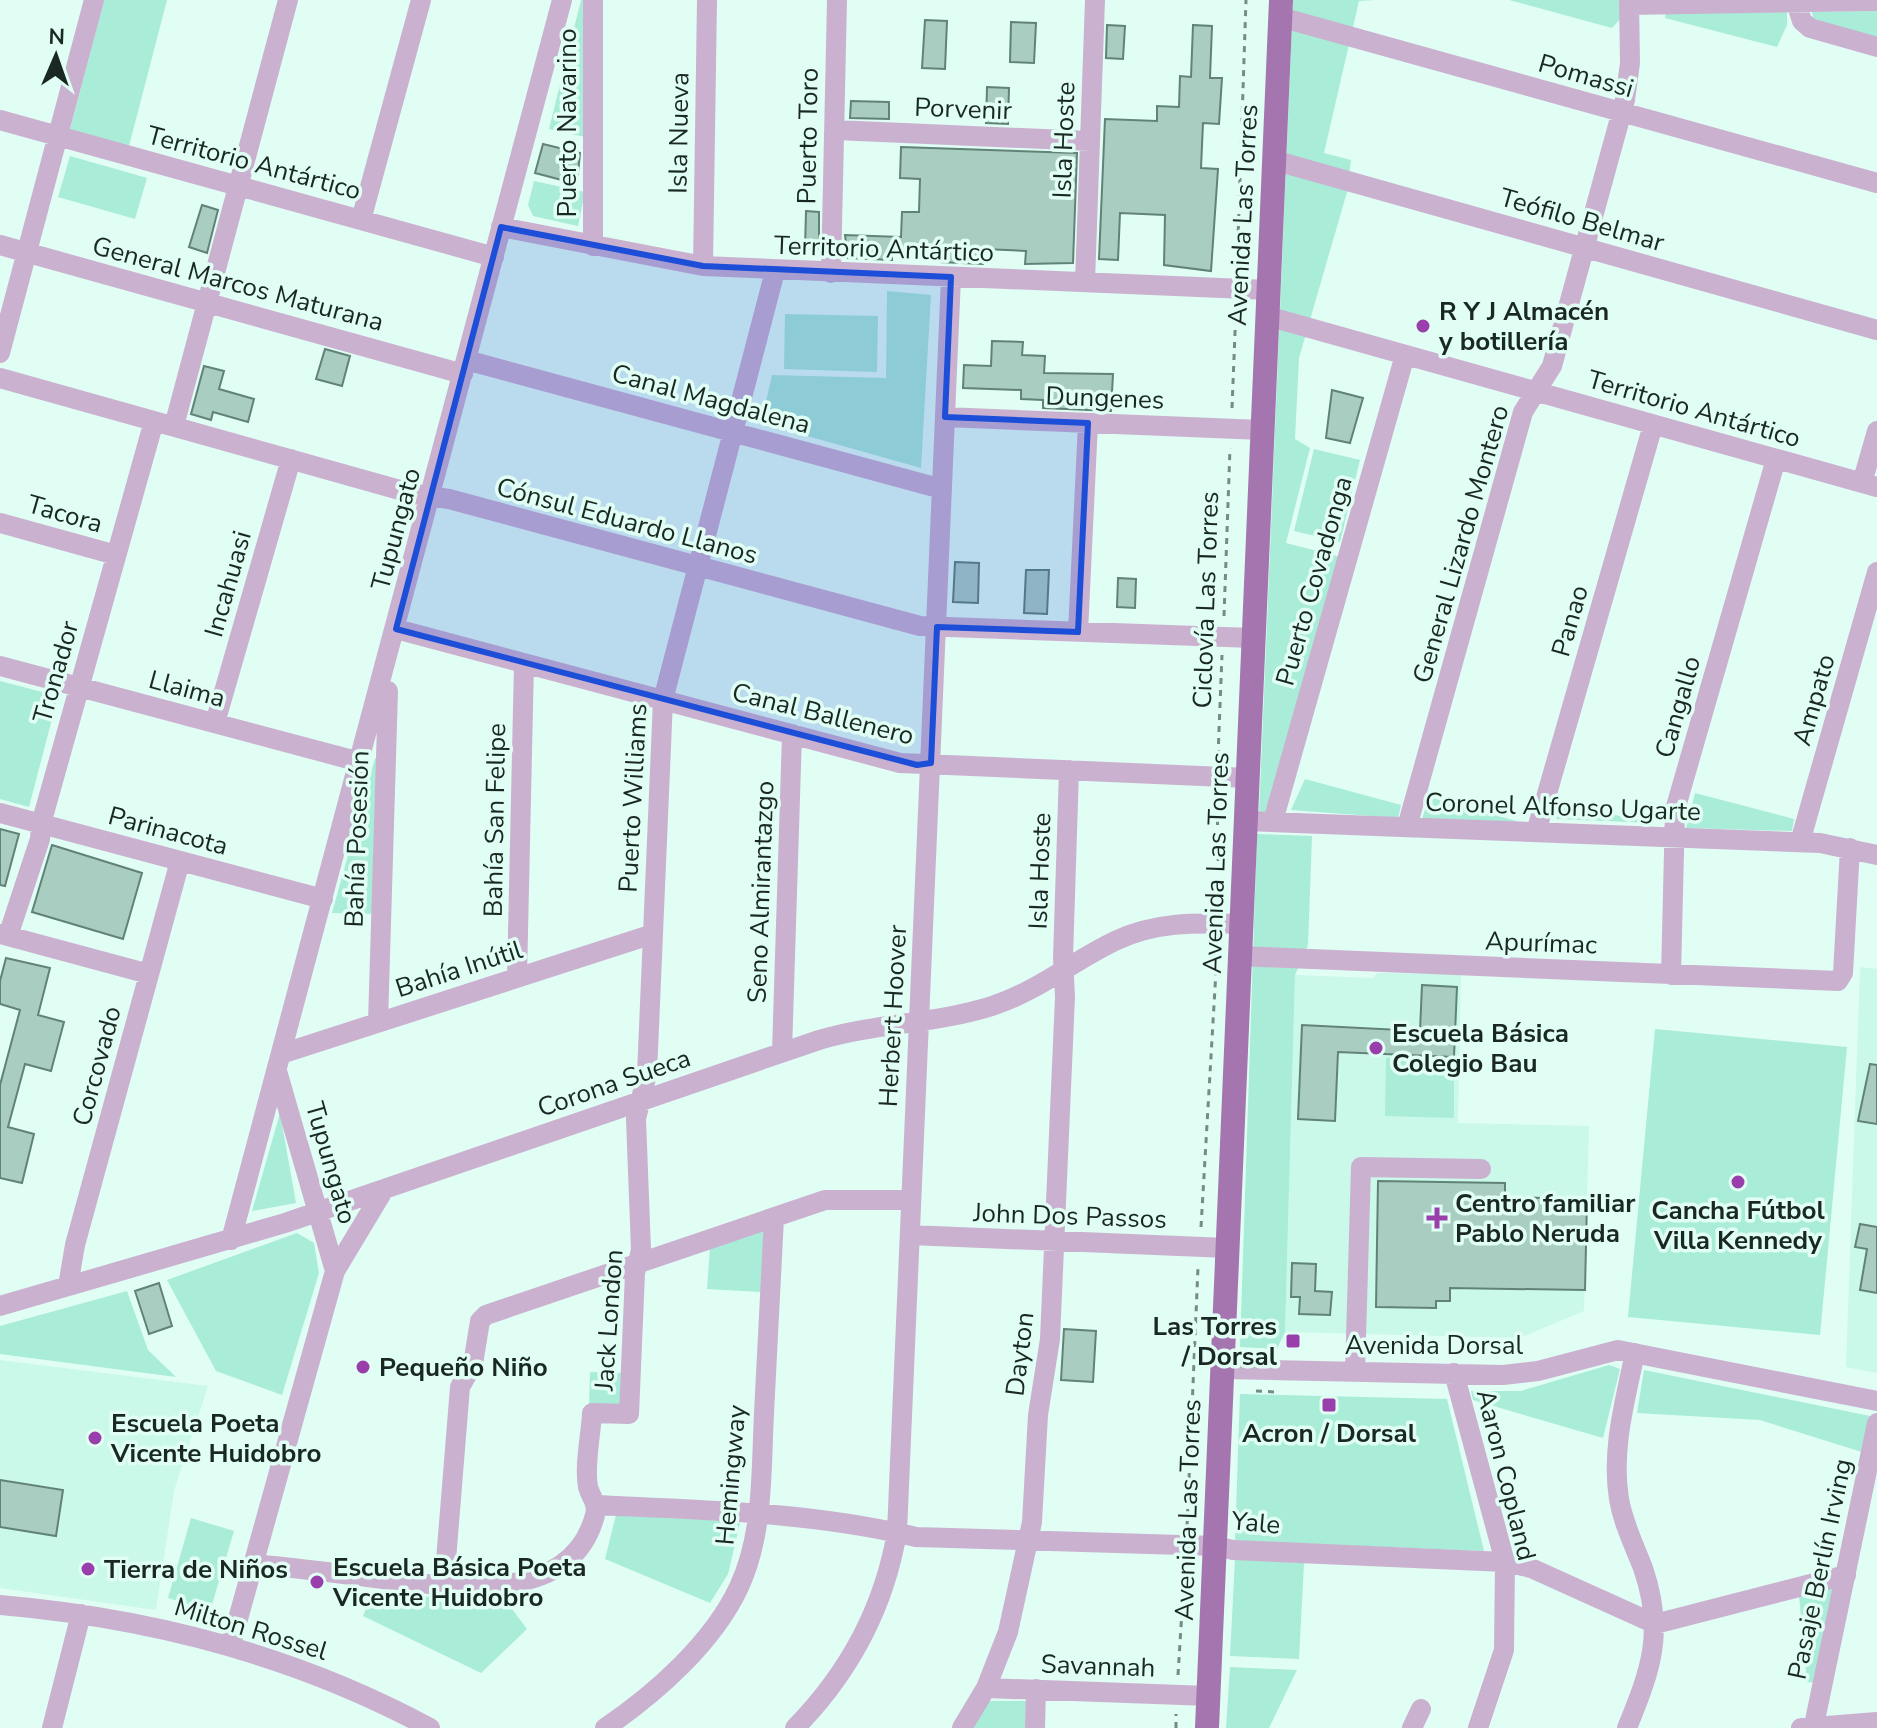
<svg xmlns="http://www.w3.org/2000/svg" width="1877" height="1728" viewBox="0 0 1877 1728" font-family="'Nunito Sans',sans-serif">
<style>
.built{fill:#caf8e9}
.green{fill:#a9ecd7}
.building{fill:#aacdc2;stroke:#618277;stroke-width:2}
.lines{fill:none;stroke-linecap:round;stroke-linejoin:round}
.path{stroke:#768b84;stroke-width:3;stroke-dasharray:6 6;stroke-linecap:butt}
.minor{stroke:#cbb1d0;stroke-width:20}
.major{stroke:#a475af;stroke-width:24}
.marked{fill:#1d4ed8;fill-opacity:0.2;stroke:#1d4ed8;stroke-width:6;stroke-linejoin:round}
.poi-dot{fill:#983fab;stroke:#e1fef4;stroke-width:3}
.labels{text-anchor:middle;dominant-baseline:central;stroke-width:7;stroke-linejoin:round;paint-order:stroke}
.street-label{font-size:26px;fill:#1a2823;stroke:#e1fef4}
.poi-label{font-size:26px;font-weight:bold;fill:#1a2823;stroke:#e1fef4;text-anchor:start}
</style>
<rect width="100%" height="100%" fill="#e1fef4"/>
<path class="built" d="M1860 967 1877 969V1373L1846 1367Z
M1377 973 1461 974 1458 1123 1589 1126 1584 1311 1520 1338 1285 1332 1295 975 1373 978Z
M0 1360 208 1386 174 1491 156 1610 0 1588Z"/>
<path class="green" d="M104 0H167L129 146 70 130Z
M581 0H583L585 137 549 129Z
M1293 0H1375L1359 1 1324 153 1351 160 1347 192 1299 358 1295 439 1310 448 1286 543 1341 557 1265 814H1259Z
M1509 0H1638L1612 28Z
M1787 9V25L1777 47 1665 18 1666 12Z
M1877 11V40L1814 22 1812 12Z
M70 156 147 178 135 219 58 197Z
M534 181 585 192 578 226 533 216 528 205Z
M887 291 931 295 921 468 761 423 772 375 886 378Z
M785 314 878 316 877 372 784 369Z
M1314 449 1360 460 1340 542 1294 531Z
M0 681 58 696 29 807 0 799Z
M375 758 378 759 376 914 332 913Z
M1305 779 1401 805 1398 818 1291 810Z
M1695 793 1794 819 1792 831 1686 828Z
M1429 797 1520 822 1422 819Z
M1563 804 1654 823 1556 819Z
M1257 834 1312 836 1308 945 1295 975 1285 1332 1277 1349 1240 1347Z
M1655 1029 1847 1047 1820 1335 1628 1317Z
M1454 1057V1118L1385 1116 1386 1058Z
M280 1113 296 1203 252 1211Z
M765 1228 761 1292 707 1289 710 1247Z
M297 1233 314 1243 319 1273 282 1395 216 1371 167 1280Z
M127 1291 148 1350 176 1377 0 1354V1326Z
M1609 1365 1620 1369 1603 1438 1473 1400 1471 1391H1521Z
M1644 1370 1870 1416 1862 1452 1760 1420 1637 1413Z
M590 1372 621 1373 620 1407H589Z
M1240 1394 1447 1399 1484 1551 1235 1541Z
M617 1511 740 1523 728 1574 710 1603 605 1559Z
M191 1518 234 1531 210 1611 168 1598Z
M1235 1559 1304 1563 1299 1659 1230 1656Z
M1832 1586 1837 1591 1817 1683 1807 1682 1799 1595Z
M373 1591 509 1605 527 1629 481 1673 363 1616Z
M1230 1667 1297 1670 1269 1728H1226Z
M986 1701H1029L1026 1728H972Z"/>
<path class="building" d="M925 20 947 21 945 69 922 68Z
M1011 22 1036 23 1034 63 1010 62Z
M1107 25 1125 26 1123 59 1106 58Z
M1193 25 1212 26 1210 78H1222L1219 124 1203 123 1201 168 1218 169 1211 271 1164 265 1165 215 1120 213 1118 260 1099 259 1105 119 1157 121V106L1179 107 1180 76 1191 77Z
M987 87 1009 88 1008 124 986 123Z
M851 101 889 102V119L850 118Z
M543 144 580 153 577 184 535 173Z
M901 147 1077 153 1073 263 1025 264 1026 251 984 249 983 264 940 262 941 254 918 252 892 251V260L848 258 845 235 901 237 902 212H919L920 179 900 178Z
M202 205 218 210 207 253 189 247Z
M806 211 819 212V249H805Z
M992 341 1023 342 1022 355 1045 356 1044 373 1113 374 1111 411 1043 408V400L1021 399V390L963 388 964 365 991 366Z
M325 349 350 356 342 386 316 379Z
M204 366 224 371 219 389 254 399 248 422 213 412 211 420 191 414Z
M1332 390 1363 398 1350 443 1326 438Z
M955 562 979 563 978 603 953 602Z
M1026 570H1049L1047 614 1024 613Z
M1118 578 1136 579 1135 608 1117 607Z
M0 829 19 834 5 886 0 885Z
M52 845 142 873 123 939 32 912Z
M6 958 50 968 38 1015 64 1022 51 1071 25 1064 8 1127 34 1134 22 1183 0 1178V1085L20 1010 0 1004V981Z
M1422 985 1457 987 1454 1057 1338 1052 1335 1121 1298 1119 1302 1025 1420 1031Z
M1870 1064 1877 1065V1124L1858 1121Z
M1378 1181 1505 1183V1197L1587 1199 1585 1290 1450 1288V1301H1436V1308L1376 1307Z
M1860 1224 1877 1227V1293L1860 1290 1867 1249 1855 1247Z
M1292 1263 1316 1264 1315 1291 1332 1292 1330 1315 1299 1314 1300 1297H1291Z
M159 1283 172 1326 149 1334 135 1291Z
M1064 1329 1096 1331 1093 1382 1061 1380Z
M0 1480 63 1490 56 1536 0 1527Z"/>
<g class="lines">
<path class="path" d="M1237 268 1246 0
M1232 408 1236 308
M1224 616 1230 448
M1218 756 1222 655
M1217 795 1219 904
M1201 1227 1216 971
M1256 1391 1276 1392
M1187 1527 1198 1267
M1178 1675 1185 1562
M1176 1728V1714"/>
<path class="minor" d="M593 0V246
M1796 2 1802 21 1810 28 1877 47
M1629 5 1877 1
M1280 17 1877 183
M0 120 494 257
M835 130 1090 141
M1273 160 1877 330
M361 220 421 0
M501 227 703 266 1268 290
M0 245 463 374
M703 266 707 0
M831 273 837 0
M1085 282 1095 0
M1267 316 1877 487
M0 353 94 0
M466 360 942 489
M0 378 414 494 449 499 920 626 1253 638
M945 417 1262 430
M174 426 288 0
M1862 483 1877 431
M0 523 116 555
M396 629 900 763 1247 778
M1078 632 1088 423
M0 666 360 762
M215 723 291 459
M0 813 323 899
M1246 821 1820 843 1877 855
M1273 821 1405 355
M1407 827 1523 412 1552 366 1625 100 1630 63 1629 0
M1536 832 1653 425
M1800 842 1877 572
M0 934 149 974
M8 936 40 839 41 824 154 421
M1239 956 1838 981 1843 973 1850 848
M1671 975 1675 810 1776 459
M517 977 524 663
M378 1023 388 691
M782 1052 792 734
M281 1054 653 934
M277 1071 335 1271
M910 1235 1227 1248
M231 1240 562 0
M68 1286 75 1245 180 861
M0 1306 285 1223 819 1040C876 1023 935 1024 992 1006 1038 991 1073 961 1115 941 1156 921 1198 923 1241 924
M1222 1369 1503 1375 1538 1371 1618 1350 1877 1401
M1355 1372 1361 1167 1481 1169
M1454 1373 1505 1562 1504 1650 1478 1728
M596 1505C704 1510 811 1512 916 1537L1215 1546 1233 1550 1505 1562 1531 1568 1655 1624 1846 1575
M254 1564C294 1568 335 1573 375 1578 444 1586 571 1609 595 1515 598 1503 591 1498 588 1487 584 1465 591 1435 592 1413L629 1414 635 1273 641 1250 636 1119 647 1074 663 700 775 271
M444 1585 460 1387 473 1364 480 1321 486 1315 825 1200H911
M0 1605C152 1618 295 1655 430 1728
M231 1644 335 1271 383 1191
M986 1688 1209 1696
M1814 1725 1877 1423
M52 1728 81 1614
M605 1728C655 1694 713 1643 739 1587 764 1533 761 1471 764 1413 767 1348 771 1283 774 1218
M795 1728C849 1673 884 1608 897 1532L951 277
M962 1728 986 1688 1008 1632 1032 1522 1038 1415 1050 1339 1065 997 1063 958 1069 770
M1035 1728 1036 1689
M1412 1728 1421 1709
M1627 1728C1651 1669 1665 1632 1643 1568 1634 1545 1623 1523 1619 1499 1611 1450 1625 1401 1635 1353
M1801 1728 1877 1722"/>
<path class="major" d="M1207 1728 1281 0"/>
</g>
<path class="marked" d="M501 227 703 266 951 277 945 417 1088 423 1078 632 937 627 931 763 917 765 396 629Z"/>
<g class="poi-dot">
<circle cx="1423" cy="326" r="8"/>
<circle cx="1376" cy="1048" r="8"/>
<circle cx="1738" cy="1182" r="8"/>
<path d="M1433 1206h8v8h8v8h-8v8h-8v-8h-8v-8h8z"/>
<rect x="1285" y="1333" width="16" height="16" rx="4"/>
<circle cx="363" cy="1367" r="8"/>
<rect x="1321" y="1397" width="16" height="16" rx="4"/>
<circle cx="95" cy="1438" r="8"/>
<circle cx="88" cy="1569" r="8"/>
<circle cx="317" cy="1582" r="8"/>
</g>
<g class="labels">
<g class="street-label">
<text transform="translate(1586 76) rotate(16)">Pomassi</text>
<text transform="translate(963 109) rotate(2)">Porvenir</text>
<text transform="translate(567 123) rotate(-90)">Puerto Navarino</text>
<text transform="translate(679 133) rotate(-89)">Isla Nueva</text>
<text transform="translate(808 136) rotate(-89)">Puerto Toro</text>
<text transform="translate(1064 140) rotate(-88)">Isla Hoste</text>
<text transform="translate(254 163) rotate(15)">Territorio Antártico</text>
<text transform="translate(1243 215) rotate(-87)">Avenida Las Torres</text>
<text transform="translate(1582 220) rotate(16)">Teófilo Belmar</text>
<text transform="translate(884 249) rotate(2)">Territorio Antártico</text>
<text transform="translate(238 284) rotate(15)">General Marcos Maturana</text>
<text transform="translate(1105 398) rotate(2)">Dungenes</text>
<text transform="translate(711 399) rotate(15)">Canal Magdalena</text>
<text transform="translate(1694 409) rotate(16)">Territorio Antártico</text>
<text transform="translate(65 514) rotate(16)">Tacora</text>
<text transform="translate(627 521) rotate(15)">Cónsul Eduardo Llanos</text>
<text transform="translate(396 529) rotate(-75)">Tupungato</text>
<text transform="translate(1461 544) rotate(-74)">General Lizardo Montero</text>
<text transform="translate(1314 581) rotate(-74)">Puerto Covadonga</text>
<text transform="translate(228 584) rotate(-74)">Incahuasi</text>
<text transform="translate(1206 600) rotate(-88)">Ciclovía Las Torres</text>
<text transform="translate(1570 621) rotate(-74)">Panao</text>
<text transform="translate(56 672) rotate(-74)">Tronador</text>
<text transform="translate(187 689) rotate(15)">Llaima</text>
<text transform="translate(1814 700) rotate(-74)">Ampato</text>
<text transform="translate(1678 707) rotate(-74)">Cangallo</text>
<text transform="translate(823 714) rotate(14)">Canal Ballenero</text>
<text transform="translate(633 798) rotate(-87)">Puerto Williams</text>
<text transform="translate(1563 807) rotate(2)">Coronel Alfonso Ugarte</text>
<text transform="translate(495 820) rotate(-89)">Bahía San Felipe</text>
<text transform="translate(168 831) rotate(15)">Parinacota</text>
<text transform="translate(357 839) rotate(-88)">Bahía Posesión</text>
<text transform="translate(1216 863) rotate(-88)">Avenida Las Torres</text>
<text transform="translate(1040 871) rotate(-88)">Isla Hoste</text>
<text transform="translate(761 892) rotate(-88)">Seno Almirantazgo</text>
<text transform="translate(1541 943) rotate(2)">Apurímac</text>
<text transform="translate(459 969) rotate(-18)">Bahía Inútil</text>
<text transform="translate(893 1016) rotate(-87)">Herbert Hoover</text>
<text transform="translate(97 1066) rotate(-75)">Corcovado</text>
<text transform="translate(614 1083) rotate(-19)">Corona Sueca</text>
<text transform="translate(331 1163) rotate(74)">Tupungato</text>
<text transform="translate(1070 1216) rotate(2)">John Dos Passos</text>
<text transform="translate(609 1320) rotate(-86)">Jack London</text>
<text x="1434" y="1345">Avenida Dorsal</text>
<text transform="translate(1020 1354) rotate(-83)">Dayton</text>
<text transform="translate(731 1475) rotate(-85)">Hemingway</text>
<text transform="translate(1506 1475) rotate(76)">Aaron Copland</text>
<text transform="translate(1188 1510) rotate(-88)">Avenida Las Torres</text>
<text transform="translate(1256 1523) rotate(5)">Yale</text>
<text transform="translate(1820 1569) rotate(-78)">Pasaje Berlín Irving</text>
<text transform="translate(251 1629) rotate(17)">Milton Rossel</text>
<text transform="translate(1098 1666) rotate(2)">Savannah</text>
</g>
<g class="poi-label">
<text x="1439" y="311">R Y J Almacén<tspan x="1439" dy="30">y botillería</tspan></text>
<text x="1392" y="1033">Escuela Básica<tspan x="1392" dy="30">Colegio Bau</tspan></text>
<text x="1455" y="1203">Centro familiar<tspan x="1455" dy="30">Pablo Neruda</tspan></text>
<text x="1738" y="1210" text-anchor="middle">Cancha Fútbol<tspan x="1738" dy="30">Villa Kennedy</tspan></text>
<text x="1277" y="1326" text-anchor="end">Las Torres<tspan x="1277" dy="30">/ Dorsal</tspan></text>
<text x="379" y="1367">Pequeño Niño</text>
<text x="111" y="1423">Escuela Poeta<tspan x="111" dy="30">Vicente Huidobro</tspan></text>
<text x="1329" y="1433" text-anchor="middle">Acron / Dorsal</text>
<text x="333" y="1567">Escuela Básica Poeta<tspan x="333" dy="30">Vicente Huidobro</tspan></text>
<text x="104" y="1569">Tierra de Niños</text>
</g>
</g>
<g transform="translate(56 56) rotate(2)" stroke="#e1fef4" stroke-width="6" paint-order="stroke">
<path d="M0-6L14 30L0 20L-14 30Z" fill="#1a2823"/>
<text y="-12" font-size="22" font-weight="bold" text-anchor="middle" fill="#1a2823">N</text>
</g>
</svg>
